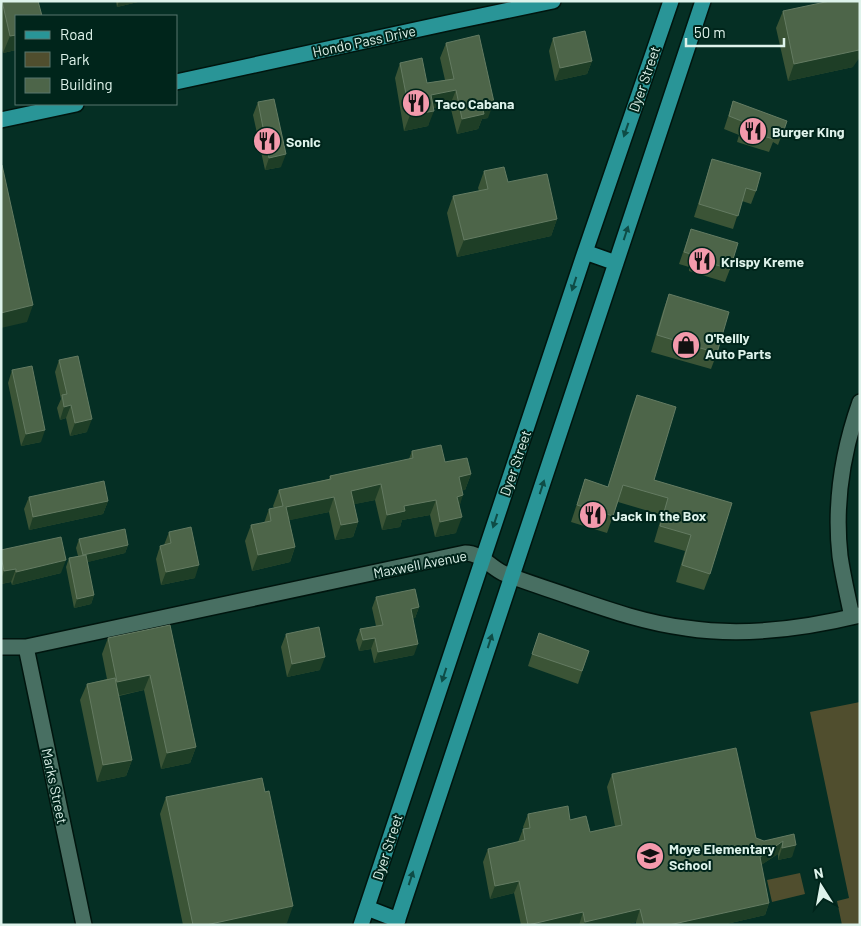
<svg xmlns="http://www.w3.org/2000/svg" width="861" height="926" viewBox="0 0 861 926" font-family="Barlow,sans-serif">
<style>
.green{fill:#504e2e}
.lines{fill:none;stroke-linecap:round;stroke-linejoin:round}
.minor-casing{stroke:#00150e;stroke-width:18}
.major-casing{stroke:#00150e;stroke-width:18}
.minor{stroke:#486f62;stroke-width:15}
.major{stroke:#299597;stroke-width:15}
.wall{fill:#3b5436}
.shaded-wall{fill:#1e3e26}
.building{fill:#4d6549;stroke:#647b62}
.oneway{fill:#0e4c46}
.labels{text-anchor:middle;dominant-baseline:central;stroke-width:4;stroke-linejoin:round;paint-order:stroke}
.street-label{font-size:14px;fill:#def3eb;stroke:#00251b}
.poi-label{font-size:14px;font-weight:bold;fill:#def3eb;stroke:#00251b;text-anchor:start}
</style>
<rect width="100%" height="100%" fill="#052f24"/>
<path class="green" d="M860 702V925H842L837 901 849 898 810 712Z
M800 873 805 894 772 902 767 880Z"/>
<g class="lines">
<defs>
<path id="minor" d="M852 617C848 597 843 577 840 556 834 502 842 453 860 402
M1 647H26L465 553C481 553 489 566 503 573 525 582 549 589 571 597 609 610 646 623 686 628 744 637 803 629 860 615
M26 647 84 925"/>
<path id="major" d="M176 82 452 22 553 1
M1 120 76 104
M585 252 616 263
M367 908 398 920
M361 925 585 252 671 1
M396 925 703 1"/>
</defs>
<use href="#minor" class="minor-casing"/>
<use href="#major" class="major-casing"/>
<use href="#minor" class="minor"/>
<use href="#major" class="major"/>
</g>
<path class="wall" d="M1 1H38L16 50 3 53 1 42Z
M116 1H142L117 7Z
M783 11 853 67 788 81 776 28Z
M553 38 592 61 587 74 555 81 549 51Z
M446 43 488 118 482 119 478 129 457 134 450 105 433 108 428 126 404 131 395 78 400 63 427 83 445 80 440 58Z
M733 101 787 121 778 145 773 142 769 152 737 142 739 135 724 129Z
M258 102 281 167 265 170 253 115Z
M712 159 756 191 751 204 742 201 733 229 694 217Z
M484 171 508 182 557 219 551 236 457 257 447 213 453 196 479 191 478 188Z
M691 229 730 269 725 282 689 271V267L679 264Z
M669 294 717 353 711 369 651 352 663 311Z
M59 360 87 432 70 436 66 418 60 420 57 408 61 399 55 372Z
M12 370 41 442 21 446 8 383Z
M637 395 654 480 732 503 710 574 704 590 676 582 685 551 654 542 662 515 618 502 607 533 571 522 585 479 608 487 631 411Z
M412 451 445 462 471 474 465 490H462L456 533 435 537 430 515 402 520 400 527 382 530 375 500 354 504 358 522 353 537 335 540 329 512 289 520 295 547 290 562 252 571 245 541 251 525 264 523 269 509 274 508 273 506 279 490 329 479 330 476 409 459Z
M29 497 108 501 103 514 29 530 24 509Z
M169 532 195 578 161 585 156 559 160 546 164 545Z
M79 539 128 545 125 553 87 562 94 595 91 604 74 608 66 567 69 558 78 556 76 548Z
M1 550 61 573 12 585 11 582 1 584Z
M376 597 419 607 415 618H413L414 655 374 663 371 649 359 651 356 640 360 629 376 626 372 608Z
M170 625 196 747 190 763 161 769 144 690 119 696 132 760 126 776 97 782 80 700 87 684 107 679 102 654 108 638Z
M539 633 589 651 578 684 528 666Z
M286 634 320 670 287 677 281 647Z
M612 774 756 838 764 841 794 834 792 857 778 860V854L761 865 769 903 765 915 722 925H636V922L623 925H521L514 893 490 899 483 862 488 849 518 842 523 829H524L523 827 528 814 570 820 590 832 615 826 607 787Z
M166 797 287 923 280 925H183L160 814Z"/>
<path class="shaded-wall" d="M119 1H142L117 7Z
M16 35V50L3 53 10 36Z
M860 49V57L853 67 788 81 794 64Z
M592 61 587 74 555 81 560 68Z
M456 90 450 105 425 110 431 95Z
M494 102 488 118 482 119 478 129 457 134 462 119 482 105Z
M434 111 428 126 404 131 410 115Z
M286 154 281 167 265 170 269 158Z
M557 219 551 236 457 257 464 240Z
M33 305 27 322 1 328V313Z
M71 405 66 418 60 420 64 407Z
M92 419 87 432 70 436 75 423Z
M45 430 41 442 21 446 26 434Z
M471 474 465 490 454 492 459 477Z
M381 484 375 500 346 506 351 491Z
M463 495 458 511 457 497Z
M334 497 329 512 281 522 286 507Z
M436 500 430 515 402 520 400 527 382 530 387 515 404 506Z
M108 501 103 514 29 530 33 517Z
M462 517 456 533 435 537 440 522Z
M358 522 353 537 335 540 341 525Z
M128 545 125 553 80 564 83 555Z
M295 547 290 562 252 571 258 555Z
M66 560 61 573 12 585 16 572Z
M199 565 195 578 161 585 166 572Z
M16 569 11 582 1 584V580L4 571Z
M94 595 91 604 74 608 77 599Z
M419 607 415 618 407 620 411 609Z
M375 638 371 649 359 651 363 640Z
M418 644 414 655 374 663 378 652Z
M325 657 320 670 287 677 292 664Z
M150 675 144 690 111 697 117 682Z
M196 747 190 763 161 769 167 753Z
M132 760 126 776 97 782 103 765Z
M783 841 778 854 755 869 760 857Z
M796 845 792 857 778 860 782 848Z
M519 881 514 893 490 899 495 886Z
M769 903 765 915 722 925H669Z
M293 906 287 923 280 925H206Z
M640 909 636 922 623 925H584L585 922Z
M583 912 579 925H528Z"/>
<path class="building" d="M2 1H38L42 16H16V35L10 36Z
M830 1H860V49L859 50 794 64 783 11Z
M585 31 592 61 560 68 553 38Z
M479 35 494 102 482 105 484 114 462 119 456 90 431 95 434 111 410 115 400 63 422 58 427 83 454 79 446 43Z
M274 99 286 154 269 158 258 102Z
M733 101 787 121 783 133 777 130 773 139 742 129 744 122 729 116Z
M712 159 761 173 756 191 746 188 738 216 699 204Z
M2 165 33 305 1 313V166Z
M504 167 508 182 547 174 557 219 464 240 453 196 488 189 484 171Z
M691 229 738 243 730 269 693 258 694 255 684 252Z
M669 294 729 312 717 353 657 335Z
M78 356 92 419 75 423 71 405 64 407 62 395 67 394 59 360Z
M32 366 45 430 26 434 12 370Z
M637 395 676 407 654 480 732 503 710 574 682 565 691 535 660 526 668 498 623 485 613 516 577 505 585 479 608 487Z
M441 445 445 462 467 458 471 474 459 477 463 495 457 497 462 517 440 522 436 500 404 506 405 511 387 515 381 484 351 491 358 522 341 525 334 497 286 507 295 547 258 555 251 525 271 521 269 509 283 506 279 490 331 479 330 476 413 458 412 451Z
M104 481 108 501 33 517 29 497Z
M191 527 199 565 166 572 160 546 171 543 169 532Z
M125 529 128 545 83 555 79 539Z
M61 537 66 560 16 572V569L4 571 1 556V550Z
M86 555 94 595 77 599 69 558Z
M415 589 419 607 411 609 418 644 378 652 375 638 363 640 360 629 383 625 376 597Z
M170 625 196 747 167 753 150 675 117 682 108 638Z
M319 627 325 657 292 664 286 634Z
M539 633 589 651 582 671 532 654Z
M115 678 132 760 103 765 87 684Z
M736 748 756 838 764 841 794 834 796 845 782 848 783 841 760 857 769 903 669 925H644L640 909 585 922 583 912 528 925 519 881 495 886 488 849 525 840 523 829 530 828 528 814 568 806 570 820 586 816 590 832 622 825 612 774Z
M262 778 265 792 269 791 293 906 206 925H193L166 797Z"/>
<defs><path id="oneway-solid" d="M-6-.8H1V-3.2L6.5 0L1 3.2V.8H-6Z" transform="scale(1.25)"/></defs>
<g class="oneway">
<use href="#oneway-solid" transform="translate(626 130) rotate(109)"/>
<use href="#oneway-solid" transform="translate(626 233) rotate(-72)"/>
<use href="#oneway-solid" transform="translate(574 284) rotate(108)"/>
<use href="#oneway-solid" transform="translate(542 487) rotate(-72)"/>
<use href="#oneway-solid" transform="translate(495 521) rotate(108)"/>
<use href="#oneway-solid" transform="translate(490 641) rotate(-72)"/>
<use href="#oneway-solid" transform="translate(444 675) rotate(108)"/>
<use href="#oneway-solid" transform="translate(411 878) rotate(-72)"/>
</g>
<defs>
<symbol id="restaurant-disc" viewBox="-11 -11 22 22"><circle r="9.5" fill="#f39aac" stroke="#00251b"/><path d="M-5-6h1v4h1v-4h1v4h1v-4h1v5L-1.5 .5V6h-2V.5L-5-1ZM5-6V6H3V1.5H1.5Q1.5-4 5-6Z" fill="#111"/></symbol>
<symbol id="shop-disc" viewBox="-11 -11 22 22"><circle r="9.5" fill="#f39aac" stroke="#00251b"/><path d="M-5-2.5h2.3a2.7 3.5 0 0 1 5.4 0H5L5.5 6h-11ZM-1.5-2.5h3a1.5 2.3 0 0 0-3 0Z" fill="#111"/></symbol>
<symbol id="school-disc" viewBox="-11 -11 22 22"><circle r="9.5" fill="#f39aac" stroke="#00251b"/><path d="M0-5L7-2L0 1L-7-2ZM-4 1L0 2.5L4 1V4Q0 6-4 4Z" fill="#111"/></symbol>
</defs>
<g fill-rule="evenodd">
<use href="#restaurant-disc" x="400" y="87" width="32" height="32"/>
<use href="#restaurant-disc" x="737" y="115" width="32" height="32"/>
<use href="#restaurant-disc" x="251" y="125" width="32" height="32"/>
<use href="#restaurant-disc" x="686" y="245" width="32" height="32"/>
<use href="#shop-disc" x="670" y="329" width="32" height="32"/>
<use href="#restaurant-disc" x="577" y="499" width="32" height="32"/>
<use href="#school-disc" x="634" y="840" width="32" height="32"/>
</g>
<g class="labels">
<g class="street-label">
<text transform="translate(364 41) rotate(-12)">Hondo Pass Drive</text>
<text transform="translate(644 79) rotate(-71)">Dyer Street</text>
<text transform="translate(515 463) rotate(-71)">Dyer Street</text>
<text transform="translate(420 564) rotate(-11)">Maxwell Avenue</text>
<text transform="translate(55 786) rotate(78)">Marks Street</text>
<text transform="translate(387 847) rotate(-72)">Dyer Street</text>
</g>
<g class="poi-label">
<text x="435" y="103">Taco Cabana</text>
<text x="772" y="131">Burger King</text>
<text x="286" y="141">Sonic</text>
<text x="721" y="261">Krispy Kreme</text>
<text x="705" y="337">O'Reilly<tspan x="705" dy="16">Auto Parts</tspan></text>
<text x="612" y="515">Jack in the Box</text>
<text x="669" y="848">Moye Elementary<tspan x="669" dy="16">School</tspan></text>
</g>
</g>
<rect width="861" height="926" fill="none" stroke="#def3eb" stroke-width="5"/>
<rect x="15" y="15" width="162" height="90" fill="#00251b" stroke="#59776e"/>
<rect x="25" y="31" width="25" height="8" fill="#299597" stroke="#59776e"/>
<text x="60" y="40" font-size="15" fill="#def3eb">Road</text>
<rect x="25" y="52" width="25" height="15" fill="#504e2e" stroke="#59776e"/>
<text x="60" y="65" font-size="15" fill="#def3eb">Park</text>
<rect x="25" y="78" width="25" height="15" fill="#4d6549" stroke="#59776e"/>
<text x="60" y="90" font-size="15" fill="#def3eb">Building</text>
<g transform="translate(821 886) rotate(349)" stroke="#00251b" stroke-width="4" paint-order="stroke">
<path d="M0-4L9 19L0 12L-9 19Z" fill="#def3eb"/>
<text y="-8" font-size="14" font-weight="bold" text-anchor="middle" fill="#def3eb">N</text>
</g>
<path d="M686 38v8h98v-8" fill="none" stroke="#def3eb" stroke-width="2.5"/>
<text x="694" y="38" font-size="15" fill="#def3eb" stroke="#00251b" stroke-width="4" paint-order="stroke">50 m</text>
</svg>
